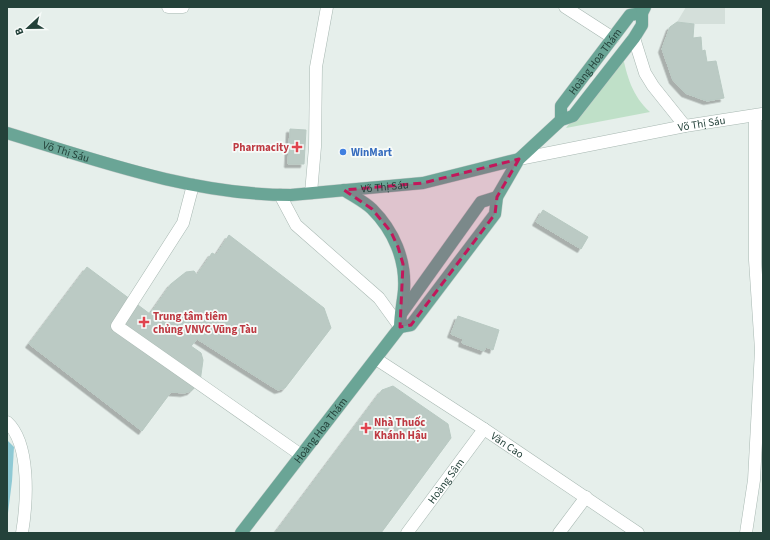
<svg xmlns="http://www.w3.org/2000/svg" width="770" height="540" viewBox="0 0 770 540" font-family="'Source Sans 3',sans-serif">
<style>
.built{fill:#d4dfda}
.green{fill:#bfe0c8}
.water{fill:#8ec9d4}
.building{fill:#bbcac4;stroke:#b8c9c2;filter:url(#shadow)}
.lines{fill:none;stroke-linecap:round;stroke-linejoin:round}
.minor-casing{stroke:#a8b8b2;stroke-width:13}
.major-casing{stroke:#c2cac8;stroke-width:13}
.minor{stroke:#fff;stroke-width:12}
.major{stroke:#6aa596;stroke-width:12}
.marked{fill:#c2185b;fill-opacity:0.2;stroke:#c2185b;stroke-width:3;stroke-dasharray:8 5;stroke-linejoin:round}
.health-dot{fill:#e0444e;stroke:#f7fbf9;stroke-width:1.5}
.shop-dot{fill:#3f7fe0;stroke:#f7fbf9;stroke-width:1.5}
.labels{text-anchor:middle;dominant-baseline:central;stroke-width:3.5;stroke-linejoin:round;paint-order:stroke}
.street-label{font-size:11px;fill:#24423a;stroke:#f7fbf9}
.health-label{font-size:11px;font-weight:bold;fill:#be3a42;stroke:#f7fbf9;text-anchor:start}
.shop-label{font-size:11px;font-weight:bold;fill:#366cbe;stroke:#f7fbf9;text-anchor:start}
</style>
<defs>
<filter id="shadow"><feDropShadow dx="-3.5" dy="3.5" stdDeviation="0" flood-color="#0004"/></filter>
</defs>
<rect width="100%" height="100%" fill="#e6efeb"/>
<path class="built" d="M686 7H725V24H694L677 22Z"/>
<path class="green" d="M622 53C627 76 632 96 650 112L566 128Z"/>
<path class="water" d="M7 440 14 447 12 481 7 521Z"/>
<path class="building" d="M677 22 694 24 693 38 701 37 702 51 705 50 707 62 716 61 724 98 707 101 685 93 673 80 662 49 670 27Z
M290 129 306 130 304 164H288Z
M543 210 588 237 581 249 536 222Z
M229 235 324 308 331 328 285 388 278 390 271 386 197 339 191 346 201 353 203 360 200 382 191 391 184 393 171 392 142 431 29 344 87 267 150 314 171 284 186 272 194 271 197 275 212 253 216 255Z
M458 316 499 330 493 350 486 347 484 351 462 343 463 339 451 334Z
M393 386 448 424 451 438 381 533H275L382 390Z"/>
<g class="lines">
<defs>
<g id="minor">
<path d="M168 7H183"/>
<path d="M565 7 613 38"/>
<path d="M634 38 645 73 653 86 685 126"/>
<path id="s1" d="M519 159 685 126 762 114"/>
<path d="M193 185 183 223 117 326 301 455"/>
<path d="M311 193 315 147 316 67 327 7"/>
<path d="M280 195 296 225 379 298 400 327"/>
<path id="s2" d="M376 359 484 429 638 533"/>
<path d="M7 422C31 444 27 503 22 533"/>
<path id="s3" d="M407 533 484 429"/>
<path d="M559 533 586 497"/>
<path d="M746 533 754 480 761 350 755 260V116"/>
</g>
<g id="major">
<path id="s4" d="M561 120V106L630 15 642 13"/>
<path id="s5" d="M7 133C99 161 193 195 291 195L423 183 519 159"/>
<path d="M401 314 481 202 497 197"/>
<path d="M400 327 411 325 495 214 497 197 519 159 561 120 573 116 634 38 642 25V13L645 7"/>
<path id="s6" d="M241 533 400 327C400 314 403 302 404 290 406 260 394 231 372 209 365 202 353 196 344 190"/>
</g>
</defs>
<use href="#minor" class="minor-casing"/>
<use href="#major" class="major-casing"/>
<use href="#minor" class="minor"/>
<use href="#major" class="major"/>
</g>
<path class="marked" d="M519 159 497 197 495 214 411 325 400 327 403 264 398 247 391 232 372 209 344 190 423 183Z"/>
<g class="health-dot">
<path d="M295 141h4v4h4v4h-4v4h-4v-4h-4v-4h4z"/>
<path d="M142 316h4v4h4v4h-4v4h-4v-4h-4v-4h4z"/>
<path d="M364 422h4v4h4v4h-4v4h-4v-4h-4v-4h4z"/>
</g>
<circle class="shop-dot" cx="343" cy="152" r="4"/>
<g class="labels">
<g class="street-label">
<text stroke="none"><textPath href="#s4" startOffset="70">Hoàng Hoa Thám</textPath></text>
<text stroke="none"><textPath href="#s1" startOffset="186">Võ Thị Sáu</textPath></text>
<text stroke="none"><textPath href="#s5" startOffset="62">Võ Thị Sáu</textPath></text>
<text stroke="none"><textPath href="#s5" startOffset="386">Võ Thị Sáu</textPath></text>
<text stroke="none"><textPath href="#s6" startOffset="130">Hoàng Hoa Thám</textPath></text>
<text stroke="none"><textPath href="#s2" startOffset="157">Văn Cao</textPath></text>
<text stroke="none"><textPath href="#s3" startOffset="65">Hoàng Sâm</textPath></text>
</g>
<g class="health-label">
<text x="289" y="147" text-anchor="end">Pharmacity</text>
<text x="153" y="316">Trung tâm tiêm<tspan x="153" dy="13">chủng VNVC Vũng Tàu</tspan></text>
<text x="374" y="422">Nhà Thuốc<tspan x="374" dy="13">Khánh Hậu</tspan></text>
</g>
<g class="shop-label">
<text x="351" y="152">WinMart</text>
</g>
</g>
<rect width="770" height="540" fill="none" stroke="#24423a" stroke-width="16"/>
<g transform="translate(28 28) rotate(248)" stroke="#f7fbf9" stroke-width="3" paint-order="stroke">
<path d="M0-3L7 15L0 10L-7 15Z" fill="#24423a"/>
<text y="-6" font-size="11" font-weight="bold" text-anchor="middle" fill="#24423a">B</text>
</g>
</svg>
